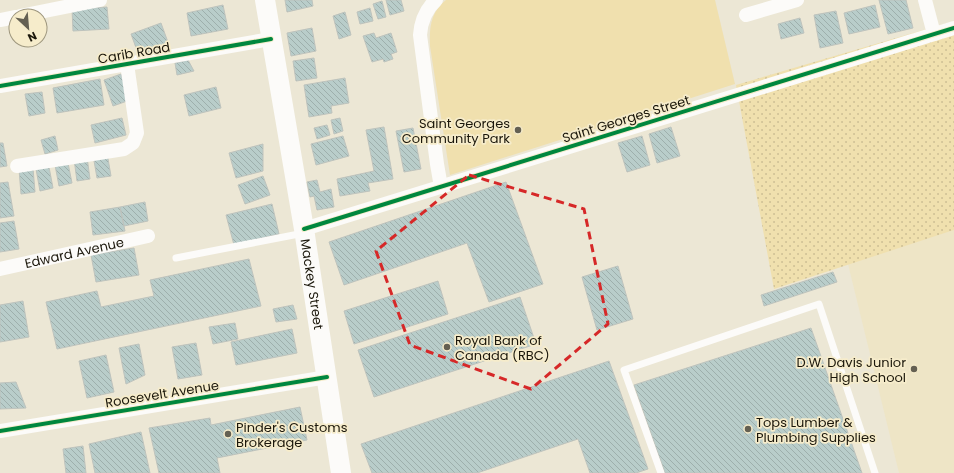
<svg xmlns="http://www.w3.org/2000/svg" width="954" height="473" viewBox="0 0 954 473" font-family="Poppins,sans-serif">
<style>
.built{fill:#eee5c6}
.grass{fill:url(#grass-dots)}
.pitch{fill:#f0e0ae}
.building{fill:url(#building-back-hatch);stroke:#bec3bd}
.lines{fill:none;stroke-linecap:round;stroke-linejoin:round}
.service{stroke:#fcfbf9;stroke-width:7}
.minor{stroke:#fcfbf9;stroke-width:14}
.secondary{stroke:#fcfbf9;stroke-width:20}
.cycleway-casing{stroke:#f6eccb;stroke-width:6}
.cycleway{stroke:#00873e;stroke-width:4}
.marked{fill:none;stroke:#d62828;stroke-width:3;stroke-dasharray:8 5;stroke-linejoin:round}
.poi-dot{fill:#646052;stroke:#f6eccb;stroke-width:1.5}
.labels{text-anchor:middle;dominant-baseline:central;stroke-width:3.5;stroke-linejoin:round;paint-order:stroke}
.street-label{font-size:13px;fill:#1b170b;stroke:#f6eccb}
.poi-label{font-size:13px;fill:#1b170b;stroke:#f6eccb;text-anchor:start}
</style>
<defs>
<pattern id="grass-dots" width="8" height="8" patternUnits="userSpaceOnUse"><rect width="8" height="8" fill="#f0e0ae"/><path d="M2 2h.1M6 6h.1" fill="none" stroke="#cdbf94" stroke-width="1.8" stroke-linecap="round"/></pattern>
<pattern id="building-back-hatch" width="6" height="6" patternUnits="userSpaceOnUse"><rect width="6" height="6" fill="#b9cdca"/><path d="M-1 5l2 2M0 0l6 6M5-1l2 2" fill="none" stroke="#9eafac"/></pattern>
</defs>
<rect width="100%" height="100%" fill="#ece7d5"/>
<path class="built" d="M954 230V473H899L848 264Z"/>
<path class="grass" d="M954 21V230L774 289 736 85Z"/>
<path class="pitch" d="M446 0H715L735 84 450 175 430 46C429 28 431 11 446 0Z"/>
<path class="building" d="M285 0H312L313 6 287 12Z
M386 0H401L404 11 390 15Z
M879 0H906L913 28 888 34Z
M382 1 386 17 378 19 373 4Z
M223 5 228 29 191 36 187 13Z
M875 5 880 27 849 34 844 13Z
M107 7 109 29 73 31 72 9Z
M370 8 373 21 360 24 357 12Z
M836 11 843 43 820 48 814 15Z
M345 12 351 35 339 39 333 16Z
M800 18 804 33 781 39 778 24Z
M161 23 169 45 139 56 131 34Z
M312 28 316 51 291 56 287 33Z
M374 33 376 38 391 33 397 52 391 54 393 59 384 62 383 59 372 62 363 36Z
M314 58 317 78 296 81 293 61Z
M188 60 194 71 177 75 175 63Z
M121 74 130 100 113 106 104 80Z
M345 78 349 103 331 106 332 113 309 117 304 85Z
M100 79 104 105 57 113 53 88Z
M216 87 221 108 189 116 184 95Z
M42 92 45 113 29 116 25 94Z
M122 118 126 135 95 143 91 125Z
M340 118 343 131 334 134 331 120Z
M327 125 330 135 317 139 314 128Z
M384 127 393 179 368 183 370 191 340 196 337 179 374 171 366 130Z
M671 127 680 156 657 163 649 134Z
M413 128 421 169 404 172 396 131Z
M55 136 58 150 45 154 41 140Z
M343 136 349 156 316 165 311 144Z
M642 136 650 165 627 172 618 143Z
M0 143H3L7 166 0 167Z
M263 144V171L236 178 229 153Z
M107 153 111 176 97 178 93 155Z
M87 157 90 179 77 181 74 159Z
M68 163 72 183 59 186 55 165Z
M49 167 53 188 40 191 36 169Z
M33 168 35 192 21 194 19 169Z
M263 176 270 195 245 204 238 185Z
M317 180 320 192 331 189 334 207 317 210 314 196 310 197 307 182Z
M8 182 14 216 0 218V183Z
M506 182 543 284 489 302 467 243 344 285 329 242Z
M145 202 148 221 124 226 120 207Z
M272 204 279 234 234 245 226 215Z
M120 207 125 231 93 235 90 212Z
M14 221 19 249 0 252V223Z
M134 248 139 275 96 282 91 255Z
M249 259 261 306 57 349 46 302 97 291 101 307 154 296 150 280Z
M618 266 633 319 597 330 582 277Z
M833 272 837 282 764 306 761 295Z
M438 281 448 314 354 344 344 311Z
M520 297 536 344 374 397 358 350Z
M23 301 29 337 0 342V305Z
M293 305 297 319 276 322 273 309Z
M235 323 238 339 213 344 209 327Z
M811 328 862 473H665L634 385Z
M292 329 297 353 236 365 231 342Z
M196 343 202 375 178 379 172 347Z
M139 344 145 375 126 384 119 348Z
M106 355 114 392 87 398 79 361Z
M609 361 648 469 636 473H590L578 439 477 473H372L361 444Z
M16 382 26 408 0 409V383Z
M300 407 307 440 217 458 220 473H159L149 428 210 418 211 425Z
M141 432 150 473H95L89 444Z
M83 446 86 473H66L63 449Z"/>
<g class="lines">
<path class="service" d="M176 258 304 233
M661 473 624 370 819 304 875 473"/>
<g class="minor">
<path d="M436 0C425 10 421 21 420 35L437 164 441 187"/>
<path d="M925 0 934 34"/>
<path d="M746 15 797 0"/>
<path d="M20 16 100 0"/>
<path d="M0 20 16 17"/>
<path d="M0 86 271 39"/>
<path d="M17 166 124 149 133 143 137 133 127 64"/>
<path d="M304 229 954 28"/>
<path id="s1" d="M0 269 148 236"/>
<path d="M0 431 327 377"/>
</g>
<path class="secondary" id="s2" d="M265 0 304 229 341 473"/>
<defs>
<path id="cycleway" d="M0 86 271 39
M304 229 954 28
M0 431 327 377"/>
</defs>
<use href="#cycleway" class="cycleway-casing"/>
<use href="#cycleway" class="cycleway"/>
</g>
<path class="marked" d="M469 175 584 209 608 324 531 389 410 345 376 251Z"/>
<g class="poi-dot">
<circle cx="518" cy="130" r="4"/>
<circle cx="447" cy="347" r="4"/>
<circle cx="914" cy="369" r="4"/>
<circle cx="748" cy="429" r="4"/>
<circle cx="228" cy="434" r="4"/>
</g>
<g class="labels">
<g class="street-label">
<text transform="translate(134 53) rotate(-10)">Carib Road</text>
<text transform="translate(626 119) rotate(-17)">Saint Georges Street</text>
<text stroke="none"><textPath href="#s1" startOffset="76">Edward Avenue</textPath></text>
<text stroke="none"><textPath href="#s2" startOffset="288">Mackey Street</textPath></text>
<text transform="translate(162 394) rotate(-9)">Roosevelt Avenue</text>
</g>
<g class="poi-label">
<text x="510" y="123" text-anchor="end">Saint Georges<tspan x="510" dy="15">Community Park</tspan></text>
<text x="455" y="340">Royal Bank of<tspan x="455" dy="15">Canada (RBC)</tspan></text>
<text x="906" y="362" text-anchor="end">D.W. Davis Junior<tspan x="906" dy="15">High School</tspan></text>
<text x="756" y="422">Tops Lumber &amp;<tspan x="756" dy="15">Plumbing Supplies</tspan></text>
<text x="236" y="427">Pinder's Customs<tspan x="236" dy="15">Brokerage</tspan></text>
</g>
</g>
<g transform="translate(28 28) rotate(154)"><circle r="19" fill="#f6eccb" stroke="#9e977e"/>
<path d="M0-3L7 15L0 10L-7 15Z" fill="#646052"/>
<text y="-6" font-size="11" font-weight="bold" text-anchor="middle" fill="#1b170b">N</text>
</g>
</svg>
